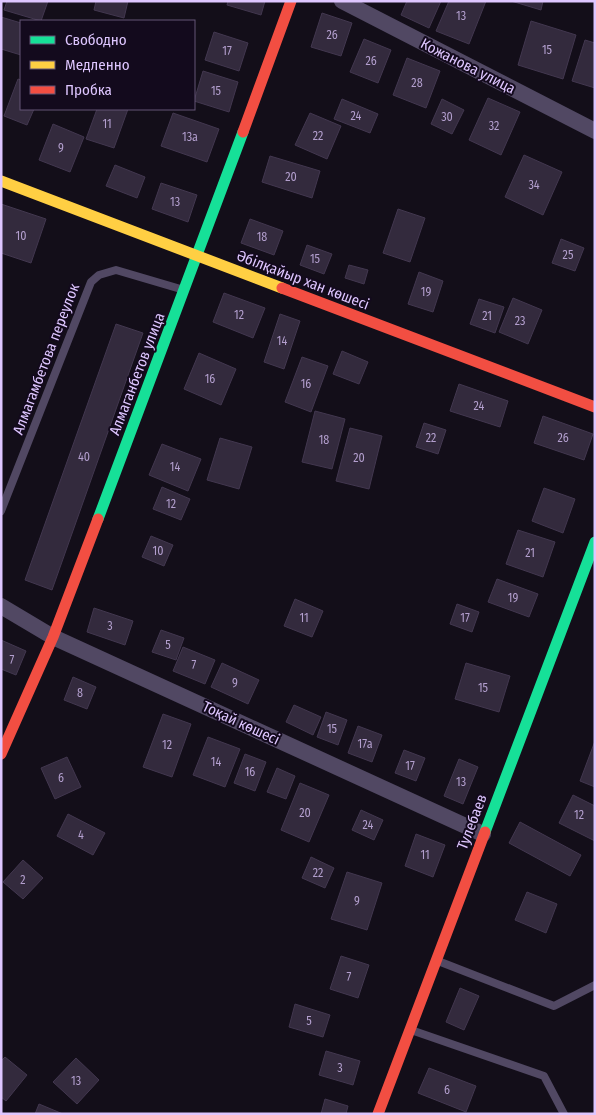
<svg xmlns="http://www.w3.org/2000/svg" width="596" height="1115" viewBox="0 0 596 1115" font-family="'Fira Sans Condensed',sans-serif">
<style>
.building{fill:#332a3d;stroke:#42374f}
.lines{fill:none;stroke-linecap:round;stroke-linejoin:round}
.lane{stroke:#514863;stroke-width:8}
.street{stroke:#514863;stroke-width:16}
.fast{stroke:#16e098;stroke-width:11}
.slow{stroke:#ffcf43;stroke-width:11}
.jam{stroke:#f24e42;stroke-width:11}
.labels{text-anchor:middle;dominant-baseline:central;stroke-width:4;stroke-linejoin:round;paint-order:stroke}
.number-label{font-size:12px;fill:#b39fce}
.street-label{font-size:15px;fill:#dec6ff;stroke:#130a1d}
</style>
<rect width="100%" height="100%" fill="#130e19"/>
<path class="building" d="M7 1H48L41 21 4 10Z
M96 1H128L124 18 94 10Z
M228 1H265L261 15 227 5Z
M407 1H441L429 28 401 15Z
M449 1H486L469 44 436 31Z
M511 1H543L541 10Z
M322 13 352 23 341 56 311 47Z
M1 17 21 23V55L1 49Z
M531 21 576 35 563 79 518 65Z
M214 32 248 43 239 71 205 60Z
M364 39 391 50 378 83 350 72Z
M585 40 595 43V88L572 81Z
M407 58 440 71 426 108 393 95Z
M203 71 238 82 229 112 194 101Z
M18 79 21 80V109H34L27 125 4 116Z
M488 98 520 112 501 155 469 140Z
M342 99 378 114 370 133 334 119Z
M442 99 464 110 452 134 431 124Z
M97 109H128L114 148 86 139Z
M173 113 219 129 207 162 161 146Z
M310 113 341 126 327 159 295 145Z
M53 124 84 137 70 172 39 160Z
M524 155 562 172 543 215 505 197Z
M270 156 320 171 312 198 262 182Z
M115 165 145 177 137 198 106 186Z
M161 183 197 195 188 222 152 209Z
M1 204 46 219 31 263 1 253Z
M398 209 425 218 410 262 383 253Z
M250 219 283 231 274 255 241 243Z
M561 239 584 248 575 271 552 263Z
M307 245 332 254 324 274 300 265Z
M349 265 368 270 364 284 345 278Z
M419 272 443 281 433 312 408 304Z
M224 293 265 308 253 338 213 322Z
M513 298 542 310 528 344 499 332Z
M479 299 504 307 495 333 470 324Z
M280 314 300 321 284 369 264 362Z
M116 324 143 333 52 590 25 580Z
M342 351 368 362 359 384 333 374Z
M199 353 236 369 221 405 184 389Z
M302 357 328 366 311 412 285 402Z
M459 384 508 401 500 427 450 411Z
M315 411 345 419 332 469 302 462Z
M543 416 593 434 584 460 534 443Z
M424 423 446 430 438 454 416 447Z
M350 428 382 436 369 489 336 481Z
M220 438 252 447 239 489 207 480Z
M162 444 201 459 188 491 149 475Z
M162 487 190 499 181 520 153 509Z
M544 488 575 499 563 533 532 521Z
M518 530 555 542 543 577 506 564Z
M151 536 173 545 164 566 142 557Z
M497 579 538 594 529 617 488 602Z
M295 599 323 611 312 637 284 626Z
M457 604 479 612 472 632 450 624Z
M94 608 133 621 125 645 87 632Z
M161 630 184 638 176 660 152 652Z
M1 640 26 651 16 675 1 669Z
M183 647 215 660 205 684 173 671Z
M222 663 259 680 248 704 211 687Z
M466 663 510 676 499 712 455 699Z
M73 677 96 687 87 709 64 700Z
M294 705 321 717 313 735 286 722Z
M326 712 347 720 338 745 317 737Z
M163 714 191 724 172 777 143 767Z
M358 726 382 735 372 762 348 753Z
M208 737 240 749 225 787 193 775Z
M595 741V787L580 781Z
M404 750 425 758 416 781 395 773Z
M245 754 266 762 255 791 234 783Z
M67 757 81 787 55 799 41 768Z
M459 759 478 767 463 804 444 796Z
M277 768 295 776 286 799 267 792Z
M300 783 329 795 309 842 281 830Z
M573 795 595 806V841L559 823Z
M361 810 383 820 374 840 352 830Z
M68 814 105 833 93 855 57 836Z
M520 822 581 855 570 876 509 843Z
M416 834 445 845 433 877 405 866Z
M311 857 334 868 325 888 302 878Z
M23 860 43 878 23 899 3 882Z
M347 872 382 883 367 930 331 919Z
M527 892 557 904 546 933 515 920Z
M341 956 369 965 358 998 330 989Z
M460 988 479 996 464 1030 446 1022Z
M295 1004 330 1015 323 1037 289 1027Z
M326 1051 360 1061 353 1085 319 1075Z
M5 1057 27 1075 6 1101 1 1097V1061Z
M76 1058 99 1080 77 1104 53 1082Z
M429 1068 476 1086 466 1112 418 1093Z
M325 1099 348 1106 346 1114H321Z
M39 1104 63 1114H35Z"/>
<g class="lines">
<path class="lane" d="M1 511 91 282 99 275 116 270 184 290
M438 961 554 1006 595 985
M411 1030 544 1076 564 1114"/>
<path class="street" d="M342 1 595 131
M1 606 53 637 483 834"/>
<path class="fast" d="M98 519 243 132
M485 832 595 542"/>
<path class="slow" d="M1 181 282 288"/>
<path class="jam" d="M243 132 291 1
M282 288 595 407
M1 754 53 637 98 519
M378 1114 485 832"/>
</g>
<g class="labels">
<g class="number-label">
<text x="461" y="16">13</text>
<text x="332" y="35">26</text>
<text x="547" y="50">15</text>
<text x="227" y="51">17</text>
<text x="371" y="61">26</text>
<text x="417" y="83">28</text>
<text x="216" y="91">15</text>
<text x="356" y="116">24</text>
<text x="447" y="117">30</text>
<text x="107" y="124">11</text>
<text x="494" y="126">32</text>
<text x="318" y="136">22</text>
<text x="190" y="137">13а</text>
<text x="61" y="148">9</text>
<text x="291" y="177">20</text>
<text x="534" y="185">34</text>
<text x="175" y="202">13</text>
<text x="21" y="236">10</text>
<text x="262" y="237">18</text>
<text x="568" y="255">25</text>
<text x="315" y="259">15</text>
<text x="426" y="292">19</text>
<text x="239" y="315">12</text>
<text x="487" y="316">21</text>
<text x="520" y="321">23</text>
<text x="282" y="341">14</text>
<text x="210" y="379">16</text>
<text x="306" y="384">16</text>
<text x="479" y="406">24</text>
<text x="431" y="438">22</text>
<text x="563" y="438">26</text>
<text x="324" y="440">18</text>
<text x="84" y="457">40</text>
<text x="359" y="458">20</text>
<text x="175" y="467">14</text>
<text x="171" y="504">12</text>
<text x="158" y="551">10</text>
<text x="530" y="553">21</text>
<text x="513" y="598">19</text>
<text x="304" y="618">11</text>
<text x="465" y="618">17</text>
<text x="110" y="626">3</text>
<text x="168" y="645">5</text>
<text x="12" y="660">7</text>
<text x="194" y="665">7</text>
<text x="235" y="683">9</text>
<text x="483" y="688">15</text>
<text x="80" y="693">8</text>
<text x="332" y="729">15</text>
<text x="365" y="744">17а</text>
<text x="167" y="745">12</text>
<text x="216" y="762">14</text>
<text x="410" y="766">17</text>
<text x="250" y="772">16</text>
<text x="61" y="778">6</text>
<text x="461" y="782">13</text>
<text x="305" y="813">20</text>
<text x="579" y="815">12</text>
<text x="368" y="825">24</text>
<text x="81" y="835">4</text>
<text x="425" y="855">11</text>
<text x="318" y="873">22</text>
<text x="23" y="880">2</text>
<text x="357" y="901">9</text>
<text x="349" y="977">7</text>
<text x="309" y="1021">5</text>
<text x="340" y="1068">3</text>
<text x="76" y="1081">13</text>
<text x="447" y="1090">6</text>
</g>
<g class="street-label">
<text transform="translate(468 66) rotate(27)">Кожанова улица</text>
<text transform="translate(303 280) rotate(21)">Әбілқайыр хан көшесі</text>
<text transform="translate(46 359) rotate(-69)">Алмагамбетова переулок</text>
<text transform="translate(137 374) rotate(-69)">Алмаганбетов улица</text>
<text transform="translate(241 723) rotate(25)">Тоқай көшесі</text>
<text transform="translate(472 822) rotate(-69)">Тулебаев</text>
</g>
</g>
<rect width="596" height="1115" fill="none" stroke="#dec6ff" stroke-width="5"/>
<rect x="20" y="20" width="175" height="90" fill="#130a1d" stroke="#645577"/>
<rect x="30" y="36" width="25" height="8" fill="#16e098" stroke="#645577"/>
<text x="65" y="45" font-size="15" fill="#dec6ff">Свободно</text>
<rect x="30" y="61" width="25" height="8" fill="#ffcf43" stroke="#645577"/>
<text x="65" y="70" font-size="15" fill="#dec6ff">Медленно</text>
<rect x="30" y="86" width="25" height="8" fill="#f24e42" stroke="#645577"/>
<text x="65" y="95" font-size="15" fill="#dec6ff">Пробка</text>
</svg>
